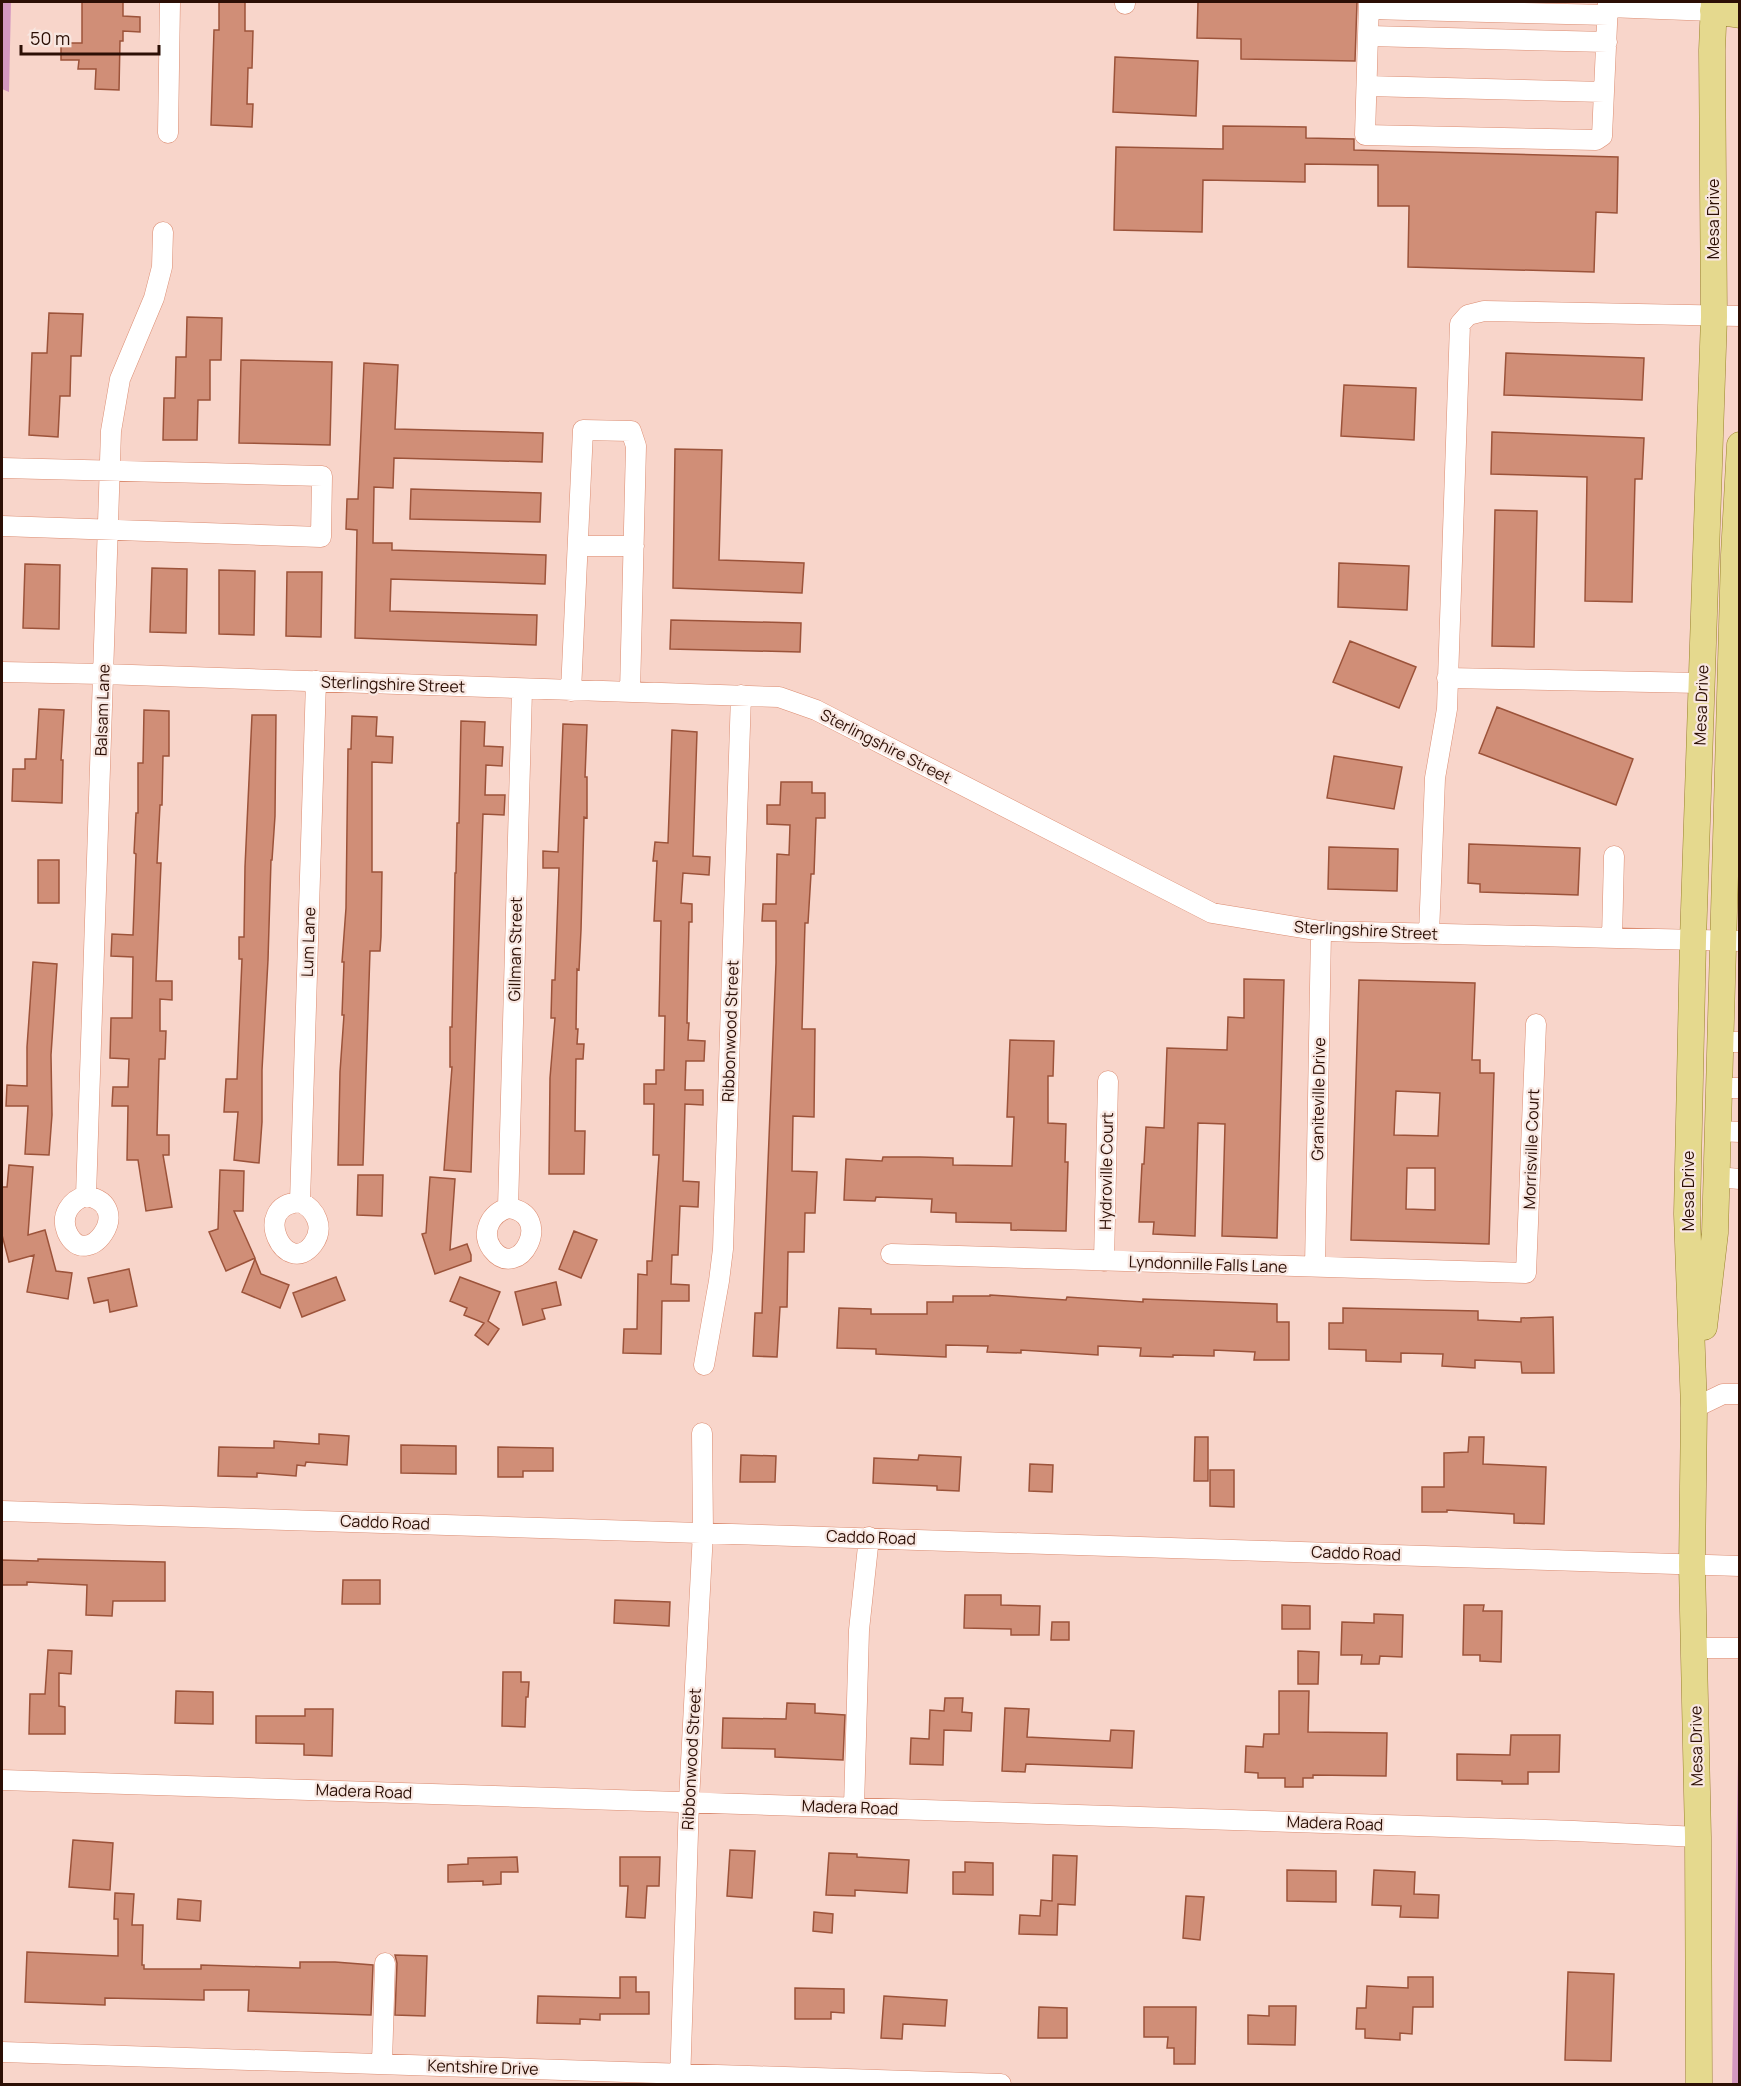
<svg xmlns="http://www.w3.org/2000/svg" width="1741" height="2086" viewBox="0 0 1741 2086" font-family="Manrope,sans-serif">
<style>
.forest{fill:#d498c0}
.building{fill:#d08e77;stroke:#9c533a;stroke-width:1.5;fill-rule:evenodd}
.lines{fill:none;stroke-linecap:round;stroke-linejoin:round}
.minor-casing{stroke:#db8c71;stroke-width:21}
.major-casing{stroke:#99822d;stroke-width:27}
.minor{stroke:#fff;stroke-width:20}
.major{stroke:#e5d98e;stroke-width:26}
.labels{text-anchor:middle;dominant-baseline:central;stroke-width:4.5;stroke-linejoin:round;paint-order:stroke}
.street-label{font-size:16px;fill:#2c0f05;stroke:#f8e7e1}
</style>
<rect width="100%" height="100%" fill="#f8d5ca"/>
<path class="forest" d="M2 2H11L9 92 2 89Z
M1739 1705 1740 2084H1732Z"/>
<path class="building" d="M82 2H123V16L140 17V32L123 31V41H120L119 90 95 89 96 69H78L79 60H61V43H82Z
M219 2H245V31H253L252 68H248L247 104H253L252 127 211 125 214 30H219Z
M1198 2H1357L1355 61 1241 59V39L1197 38Z
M1115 57 1198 61 1196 116 1113 112Z
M1223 126 1306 127V138L1354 139V150L1618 157 1617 213 1596 212 1594 272 1408 267 1409 206H1378V165L1305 164V182L1203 180 1202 232 1114 230 1116 147 1223 149Z
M49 313 83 314 81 356H71L70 396H60L58 437 29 435 32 353H47Z
M187 317 222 318 221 360H210V400H198L197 440H163L164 398H175L176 357H186Z
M1506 353 1644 358 1642 400 1504 395Z
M241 360 332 362 330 445 239 443Z
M364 363 398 365 395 429 543 433 542 462 394 458 393 488 374 487 373 543H392V550L546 555 545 584 391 579 390 611 537 615 536 645 355 638 357 530 346 529 347 499H358Z
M1344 385 1416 388 1414 440 1341 436Z
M1492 432 1644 438 1642 479H1635L1632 602 1585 601 1587 477 1491 474Z
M675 449 722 450 719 560 804 563 802 593 673 588Z
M411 489 541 493 540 522 410 519Z
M1495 510 1537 511 1534 647 1492 646Z
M1339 563 1409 566 1407 610 1338 607Z
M25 564 60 565 59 629 23 628Z
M152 568 187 569 186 633 150 632Z
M219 570 255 571 254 635 219 634Z
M287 572H322L321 637 286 636Z
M671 620 801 623 800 652 670 649Z
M1350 641 1416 667 1399 708 1333 682Z
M1497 707 1633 759 1616 805 1479 753Z
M39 709 64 710 61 760H63L62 803 12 801 13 769H25V759H36Z
M144 710 169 711V756H163L162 805H160L157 863H161L156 981H172V1000L160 999V1031H166L165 1059H159L157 1135H169V1155H163L172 1207 146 1211 138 1160H127L128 1106H112L113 1087H128L129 1059 110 1058 111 1018H132L133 957 111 956 112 934 133 935 136 854 134 853 136 813H138V763H143Z
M252 715H276L275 816 272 860H271L268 960 262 1070V1122L259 1163 234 1160 238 1112H224L226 1079H237L242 959H239V937H244L245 867Z
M352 716 377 717 376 736 393 737 392 763 372 762V872H382L381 937 380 951H370L363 1165H338L340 1072 344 1015H342L344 962H342L346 908 348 749H351Z
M461 721 485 722 484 746 503 747 502 766 486 765 485 795H505L504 815 483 814 471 1172 444 1170 452 1067H450V1027H452L455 873H456L457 823H459Z
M563 724 587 725 585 777H587V818L584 817 581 930 579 970 577 969 576 1029H578L577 1044H584L583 1059H576L575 1131H585L584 1174H549L550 1078 555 1018H551L552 980H555L559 868H543V851L558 852Z
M672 730 697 732 693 856 710 857 709 875 683 873 681 903 692 904V922H689L687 1023H689L688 1040 705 1041 704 1061H686L685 1090H703V1105L685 1104 683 1181 699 1182 698 1207 680 1206 678 1255H672L671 1284 689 1285V1301H662L661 1354 623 1353 624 1329H637L638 1274 647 1275V1261H652L659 1155H653L654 1104H644V1084H656V1070H664L665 1016H659L661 921H654L657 861H653L655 842 668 843Z
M1334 756 1402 767 1394 809 1327 798Z
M781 782H812V793H825V818H816L814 874H811L808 923H805L802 1029H815L814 1117 793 1116 792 1171 817 1172 815 1213H805L804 1252H788L787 1307H780L777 1357 753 1356 755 1313H762L776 963V921H762L763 904H776L777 854 789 855 790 825 767 824V805H780Z
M1469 844 1580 848 1578 895 1480 892V884L1468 883Z
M1329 847 1398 849 1397 891 1328 889Z
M38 860H59V903H38Z
M33 962 57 964 51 1055 52 1115 49 1155 25 1154 28 1106H6L7 1085 27 1086V1047Z
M1244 979 1284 980 1277 1238 1222 1236 1225 1124 1198 1123 1195 1236 1153 1234 1154 1222H1139L1142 1164H1144L1146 1127 1164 1128 1167 1048 1227 1050 1228 1017 1244 1018Z
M1359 980 1475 983 1472 1060H1480V1073H1494L1489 1244 1351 1240ZM1396 1091 1440 1093 1438 1136 1394 1135ZM1407 1168H1435V1210L1406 1209Z
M1010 1040 1054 1041 1053 1076H1048V1123L1066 1124 1065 1162H1068L1066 1231 1011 1230V1223L956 1222V1213L931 1212 932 1199 876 1197 875 1201 844 1200 846 1159 882 1161 883 1157H920L953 1158V1165L1012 1166 1014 1117H1007Z
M9 1165 33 1167 28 1235 45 1230 56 1271 72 1273 68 1299 27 1292 34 1255 9 1262 2 1235V1187H7Z
M220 1170 244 1171 243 1211H234L255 1258 226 1271 209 1232 218 1229Z
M358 1175H383L382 1216 357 1215Z
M430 1177 455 1179 450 1250 467 1244 471 1255V1261L435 1274 422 1234 426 1233Z
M574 1231 597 1240 581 1278 559 1269Z
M255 1259 261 1274 289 1285 280 1308 242 1292Z
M129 1269 137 1306 110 1312 108 1300 94 1303 88 1278Z
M336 1277 345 1300 302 1317 293 1293Z
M460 1277 500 1292 488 1321 499 1329 488 1345 475 1335 484 1323 464 1315 467 1308 450 1301Z
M556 1282 561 1305 542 1309 545 1319 523 1325 515 1292Z
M990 1295 1066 1300 1067 1297 1143 1302V1299L1277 1304V1322H1289V1360H1254L1255 1352 1214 1350V1356L1173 1355V1357L1140 1356 1141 1348 1098 1346V1355L1021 1350V1353L987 1352 988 1346 946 1345V1357L876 1354V1349L837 1348 839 1308 871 1309V1314H927V1302H953V1296H990Z
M1343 1308 1478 1311V1320L1521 1322V1318L1553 1317 1554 1373H1522L1521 1362 1475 1360V1368L1442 1366 1443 1354 1401 1353V1362L1366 1361V1350L1329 1349V1323H1343Z
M319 1434 349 1436 347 1465 306 1462 305 1466 297 1465 296 1476 257 1473V1477L218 1476 219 1447 274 1448V1441L319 1444Z
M1195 1437H1208V1481H1194Z
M1469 1437H1484L1483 1464 1546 1467 1544 1524 1514 1523V1514L1447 1510V1512H1422V1487H1444V1453L1468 1452Z
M401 1445 456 1446V1474L401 1473Z
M498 1447 553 1448V1471H523V1477H498Z
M741 1455 776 1456 775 1482H740Z
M919 1455 961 1457 959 1491 937 1490V1486L873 1483 874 1458 918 1460Z
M1030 1464 1053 1465 1052 1492 1029 1491Z
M1210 1470H1234V1507L1210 1506Z
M38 1559 165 1562V1601H113L112 1616 86 1615 87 1585 27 1582V1585H2V1560L38 1561Z
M343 1580H380V1604H342Z
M965 1595H1001V1605L1040 1606 1039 1635H1011V1629L964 1628Z
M615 1600 670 1602 669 1626 614 1623Z
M1282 1605 1310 1606V1629H1282Z
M1464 1605H1484L1483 1611H1502L1501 1662 1480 1661V1655H1463Z
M1374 1614 1403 1615 1402 1657 1380 1656 1379 1664H1361L1362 1655H1341L1342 1622 1374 1623Z
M1052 1622H1069V1640H1051Z
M48 1650 72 1651 71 1674 59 1673V1706L65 1707V1734H29L30 1694H45Z
M1298 1651 1319 1652 1318 1684H1298Z
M503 1672H521V1682H529L528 1697H526L525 1727 502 1726Z
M176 1691 213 1692V1724L175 1723Z
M1279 1691H1309L1308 1732 1387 1733 1386 1776 1313 1775V1778H1303V1787H1285V1778H1258V1773L1245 1772 1246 1746 1263 1747 1264 1734H1279Z
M945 1698H963L962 1712 972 1713 971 1731 944 1730 943 1765 910 1764 911 1738 929 1739 930 1710 944 1711Z
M787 1703 815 1704V1713L845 1715 843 1760 775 1757V1749L722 1748 723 1718 786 1719Z
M1005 1708 1029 1709 1027 1737 1110 1741 1111 1730 1134 1731 1132 1768 1026 1764 1025 1772 1002 1771Z
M305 1709H333L332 1756 304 1755V1744L256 1743V1716H305Z
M1511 1735H1560L1559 1772H1528V1784H1502V1781L1457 1780V1754L1510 1755Z
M73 1840 113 1843 110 1890 69 1887Z
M730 1850 755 1851 752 1898 727 1896Z
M829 1853 857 1854V1857L909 1860 907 1893 855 1890V1896L826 1895Z
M1053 1855 1077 1856 1075 1905 1058 1904 1057 1935 1019 1934 1020 1915 1040 1916 1041 1900 1052 1901Z
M517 1857 518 1872H501V1884L483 1885V1881L448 1882V1865L468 1864V1858Z
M620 1857H660L659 1886H647L645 1918 626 1917 628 1886H620Z
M965 1862 993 1863V1895L953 1894V1872H965Z
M1287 1870 1336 1871V1902L1287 1901Z
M1374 1870 1415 1872 1414 1894 1439 1895 1438 1918 1400 1917 1401 1906 1372 1905Z
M115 1893 134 1894 132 1925H143L142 1965H144V1969H201V1965L300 1968V1962H335L373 1965 371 2015 248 2011 249 1990H204V2000L105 1998V2005L25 2002 27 1952 118 1956V1919H114Z
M1186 1896 1204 1897 1200 1940 1183 1938Z
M178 1899 201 1901 200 1921 177 1919Z
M814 1912 833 1914 832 1933 813 1931Z
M395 1955 427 1956 425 2016 395 2015 397 1963Z
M1568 1972 1614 1974 1611 2061 1565 2060Z
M620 1977H636V1992H649V2014H600V2020L580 2019V2024L537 2023 538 1996 620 1998Z
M1408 1977H1433V2007H1413L1412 2034 1400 2033V2040L1365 2038V2029H1356L1357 2008H1366L1367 1986 1408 1988Z
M795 1988 844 1989V2013L831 2012V2019H795Z
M884 1996 947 2000 945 2026 903 2024 902 2039 881 2038Z
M1269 2006H1296L1295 2045 1248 2044V2015L1269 2016Z
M1039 2007 1067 2008V2038H1038Z
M1144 2007H1196L1195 2064H1174V2048H1167L1168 2037H1144Z"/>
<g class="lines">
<defs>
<path id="minor" d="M1125 2V4
M1369 2 1365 135 1596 140 1602 136 1608 2
M1608 7 1713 11
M1369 9 1608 15
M1369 36 1607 42
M1367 86 1604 92
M168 133 170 2
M2 468 322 476 321 537 2 526
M578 546H634
M2 672 103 674 779 697 816 710 1212 913 1321 931 1740 941
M1447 678 1701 683
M571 691 583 430 631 431 636 446 630 692
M1429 934 1435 778 1447 709 1460 324 1468 315 1484 311 1740 316
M1612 938 1614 856
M1720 1042H1740
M1719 1088H1740
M1718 1131 1740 1132
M1716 1177 1740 1179
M86 1196 111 431 120 379 154 298 162 267 163 232
M86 1196C138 1205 86 1275 67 1232 60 1215 71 1200 86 1196Z
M300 1202 316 681
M300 1202C316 1209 325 1228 313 1244 286 1280 249 1205 300 1202Z
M508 1208 522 690
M508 1208C556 1214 519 1284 492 1249 480 1232 491 1213 508 1208Z
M891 1254 1526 1273 1536 1024
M1104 1261 1108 1081
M1315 1267 1321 931
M704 1365 719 1281 723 1249 741 695
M1694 1408 1723 1394H1740
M2 1511 1740 1566
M1694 1648H1740
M2 1780 1574 1831 1698 1837
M854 1807 859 1630 869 1537
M2 2052C335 2061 668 2075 1001 2084
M382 2063 385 1963
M680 2084 689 1801 703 1532 702 1433"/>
<path id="major" d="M1713 11 1740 15
M1704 1327 1715 1233 1734 555 1740 445
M1699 2084 1698 1837 1692 1565 1694 1408 1687 1214 1693 940 1714 317 1712 50 1714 2"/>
</defs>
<use href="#minor" class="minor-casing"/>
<use href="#major" class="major-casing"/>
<use href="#minor" class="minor"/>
<use href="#major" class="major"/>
</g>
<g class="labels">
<g class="street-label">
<text transform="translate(1713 219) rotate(-90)">Mesa Drive</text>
<text transform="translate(393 684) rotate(2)">Sterlingshire Street</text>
<text transform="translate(1701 705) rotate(-88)">Mesa Drive</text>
<text transform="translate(102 710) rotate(-88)">Balsam Lane</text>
<text transform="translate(886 746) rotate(27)">Sterlingshire Street</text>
<text transform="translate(1366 930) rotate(3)">Sterlingshire Street</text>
<text transform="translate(308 942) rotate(-88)">Lum Lane</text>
<text transform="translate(515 949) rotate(-89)">Gillman Street</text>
<text transform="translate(730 1031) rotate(-88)">Ribbonwood Street</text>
<text transform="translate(1318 1099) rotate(-89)">Graniteville Drive</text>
<text transform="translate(1531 1149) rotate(-88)">Morrisville Court</text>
<text transform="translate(1106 1171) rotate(-89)">Hydroville Court</text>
<text transform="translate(1688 1191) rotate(-90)">Mesa Drive</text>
<text transform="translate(1208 1264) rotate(2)">Lyndonnille Falls Lane</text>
<text transform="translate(385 1522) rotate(2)">Caddo Road</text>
<text transform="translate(871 1537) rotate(2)">Caddo Road</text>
<text transform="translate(1356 1553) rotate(2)">Caddo Road</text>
<text transform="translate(1696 1746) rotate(-91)">Mesa Drive</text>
<text transform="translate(691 1759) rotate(-87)">Ribbonwood Street</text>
<text transform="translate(364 1791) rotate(2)">Madera Road</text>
<text transform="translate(850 1807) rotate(2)">Madera Road</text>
<text transform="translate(1335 1823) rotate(2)">Madera Road</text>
<text transform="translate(483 2067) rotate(2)">Kentshire Drive</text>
</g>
</g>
<rect width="1741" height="2086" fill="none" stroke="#2c0f05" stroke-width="6"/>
<path d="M21 45v9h138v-9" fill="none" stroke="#2c0f05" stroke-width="3"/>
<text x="30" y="45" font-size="18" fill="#2c0f05" stroke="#f8e7e1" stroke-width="4.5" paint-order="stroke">50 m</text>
</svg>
